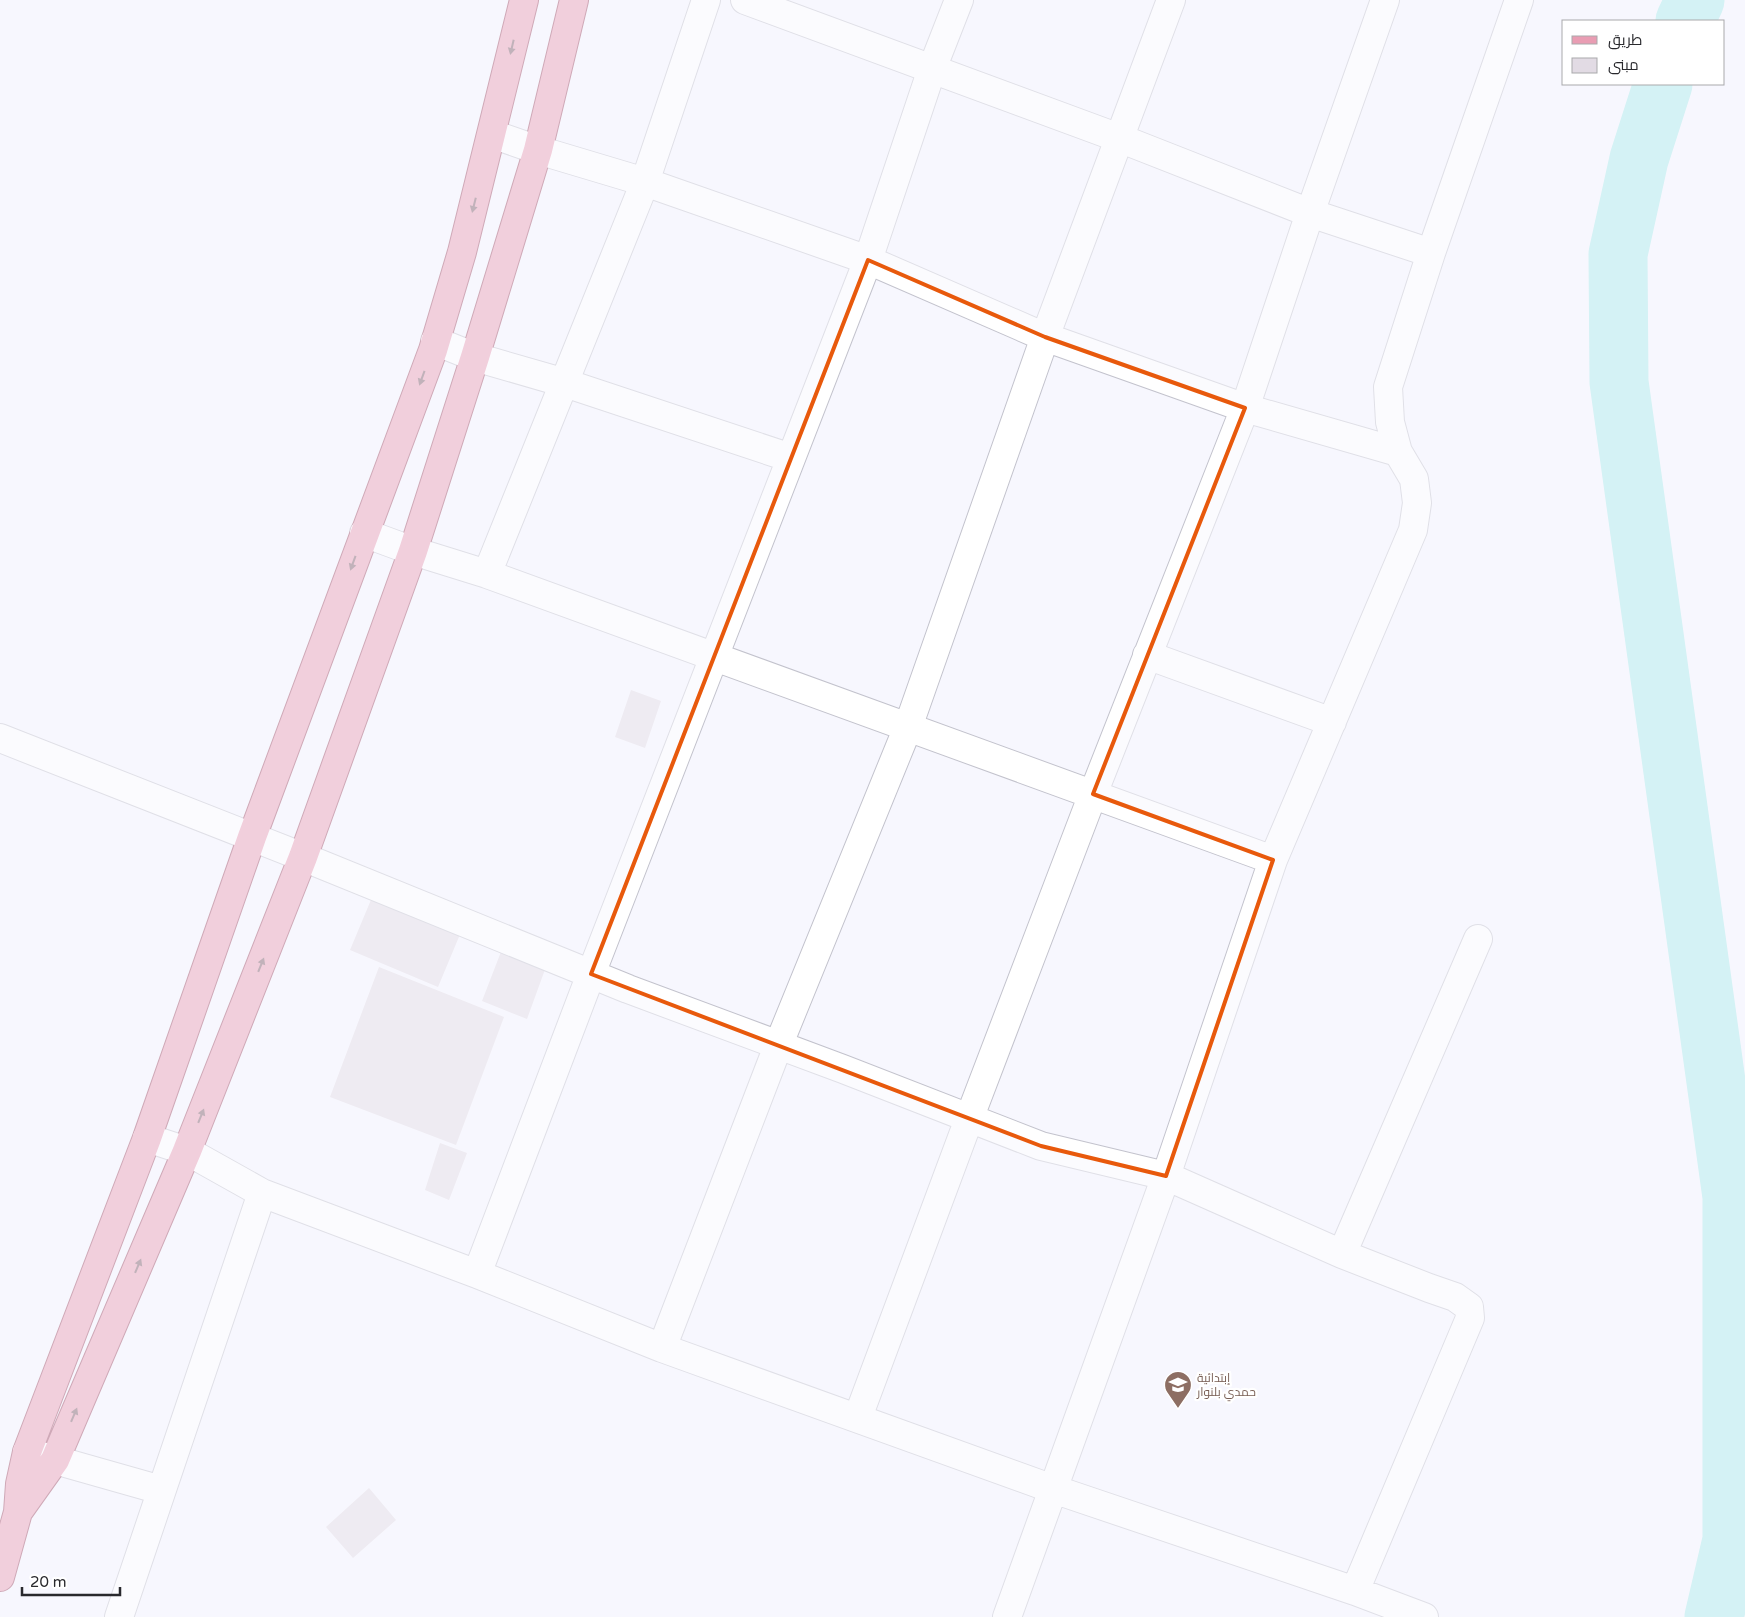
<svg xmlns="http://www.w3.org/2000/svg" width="1745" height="1617" viewBox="0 0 1745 1617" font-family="'Varela Round',Cairo,sans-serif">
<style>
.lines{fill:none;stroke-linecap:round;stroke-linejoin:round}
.river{stroke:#a8eaea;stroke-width:59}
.building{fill:#e2dbe4}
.minor-casing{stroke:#c3c3cd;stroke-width:30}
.primary-casing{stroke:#9d4a63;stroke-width:30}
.minor{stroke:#fff;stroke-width:28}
.primary{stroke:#e99db3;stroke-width:28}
.oneway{fill:#7f5d69}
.marked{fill:none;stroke:#e8590c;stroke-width:4;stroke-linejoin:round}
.labels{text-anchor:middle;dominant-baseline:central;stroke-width:4.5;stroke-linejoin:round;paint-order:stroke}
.education-label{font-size:12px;fill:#785e54;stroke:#fff;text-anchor:start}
</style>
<rect width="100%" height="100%" fill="#f7f7fe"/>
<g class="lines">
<path class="river" d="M1685 21 1695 0
M1663 84 1639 159 1618 254 1619 382 1732 1197V1540L1714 1617"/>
</g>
<path class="building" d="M631 690 661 701 645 748 615 737Z
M373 895 461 932 438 987 350 950Z
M504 944 547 964 527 1019 482 1001Z
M379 967 504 1017 456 1145 330 1097Z
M440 1143 467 1153 449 1200 425 1190Z
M369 1488 396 1520 353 1558 326 1527Z"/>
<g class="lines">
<defs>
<path id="minor" d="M745 0 1119 138 1310 213 1431 253
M492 134 538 150 645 182 868 260 1045 337 1245 408 1398 452
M435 341 475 357 565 383 791 458
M364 533 413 551 487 574 1273 860
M487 574 645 182 706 0
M1147 655 1332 722
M0 738 303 857 628 989 843 1069 1041 1146 1166 1176 1342 1254 1429 1288 1455 1297 1469 1307 1470 1318 1355 1591
M147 1138 187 1151 262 1193 477 1274 662 1348 1053 1489 1355 1591 1424 1617
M1342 1254 1478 939
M477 1274 591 974 868 260 932 69 959 0
M662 1348 778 1046 908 727 1045 337 1171 0
M858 1417 969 1119 1093 794 1245 408 1310 213 1385 0
M27 1452 161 1490
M119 1617 262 1193
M1007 1617 1166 1176 1273 860 1413 530 1417 503 1414 479 1398 452 1390 422 1388 387 1431 253 1519 0"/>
<path id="primary" d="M18 1512 55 1460 187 1151 303 857 413 551 475 357 538 150 574 0
M0 1577 18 1512 20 1484 27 1452 147 1138 252 837 433 350 462 252 524 0"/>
</defs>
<use href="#minor" class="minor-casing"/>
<use href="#primary" class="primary-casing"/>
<use href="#minor" class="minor"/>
<use href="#primary" class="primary"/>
</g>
<defs><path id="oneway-solid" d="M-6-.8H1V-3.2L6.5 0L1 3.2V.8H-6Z" transform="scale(1.25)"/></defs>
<g class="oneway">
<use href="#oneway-solid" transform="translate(512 47) rotate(103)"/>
<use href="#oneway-solid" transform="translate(474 205) rotate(104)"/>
<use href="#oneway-solid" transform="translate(422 378) rotate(110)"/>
<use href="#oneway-solid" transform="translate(353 563) rotate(110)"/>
<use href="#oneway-solid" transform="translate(261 965) rotate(-68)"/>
<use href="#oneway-solid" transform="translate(201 1116) rotate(-68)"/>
<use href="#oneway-solid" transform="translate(138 1266) rotate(-67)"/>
<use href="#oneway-solid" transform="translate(74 1415) rotate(-67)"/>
</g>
<path d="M0 0H1745V1617H0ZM868 260 1045 337 1245 408 1093 794 1273 860 1166 1176 1041 1146 591 974Z" fill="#f7f7fe" fill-opacity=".55" fill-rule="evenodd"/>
<path class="marked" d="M868 260 1045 337 1245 408 1093 794 1273 860 1166 1176 1041 1146 591 974Z"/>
<defs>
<symbol id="school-pin" viewBox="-11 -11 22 30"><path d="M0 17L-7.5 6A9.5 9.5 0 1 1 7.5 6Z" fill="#8d6e63" stroke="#fff"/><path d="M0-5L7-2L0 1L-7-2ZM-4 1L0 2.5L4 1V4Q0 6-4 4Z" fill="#fff"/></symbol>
</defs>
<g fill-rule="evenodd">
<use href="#school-pin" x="1162" y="1369" width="32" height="43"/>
</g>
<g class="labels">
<g class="education-label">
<text x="1197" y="1378">إبتدائية<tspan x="1197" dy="14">حمدي بلنوار</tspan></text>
</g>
</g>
<rect x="1562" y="20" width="162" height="65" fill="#ffffff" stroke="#a9a9ab"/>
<rect x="1572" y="36" width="25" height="8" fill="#e99db3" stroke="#a9a9ab"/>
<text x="1608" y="45" font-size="15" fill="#29292d">طريق</text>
<rect x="1572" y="58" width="25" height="15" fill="#e2dbe4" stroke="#a9a9ab"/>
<text x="1608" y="70" font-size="15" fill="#29292d">مبنى</text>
<path d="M22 1587v8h98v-8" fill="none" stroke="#29292d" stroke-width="2.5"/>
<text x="30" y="1587" font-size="15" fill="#29292d" stroke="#ffffff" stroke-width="4" paint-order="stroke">20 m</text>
</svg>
